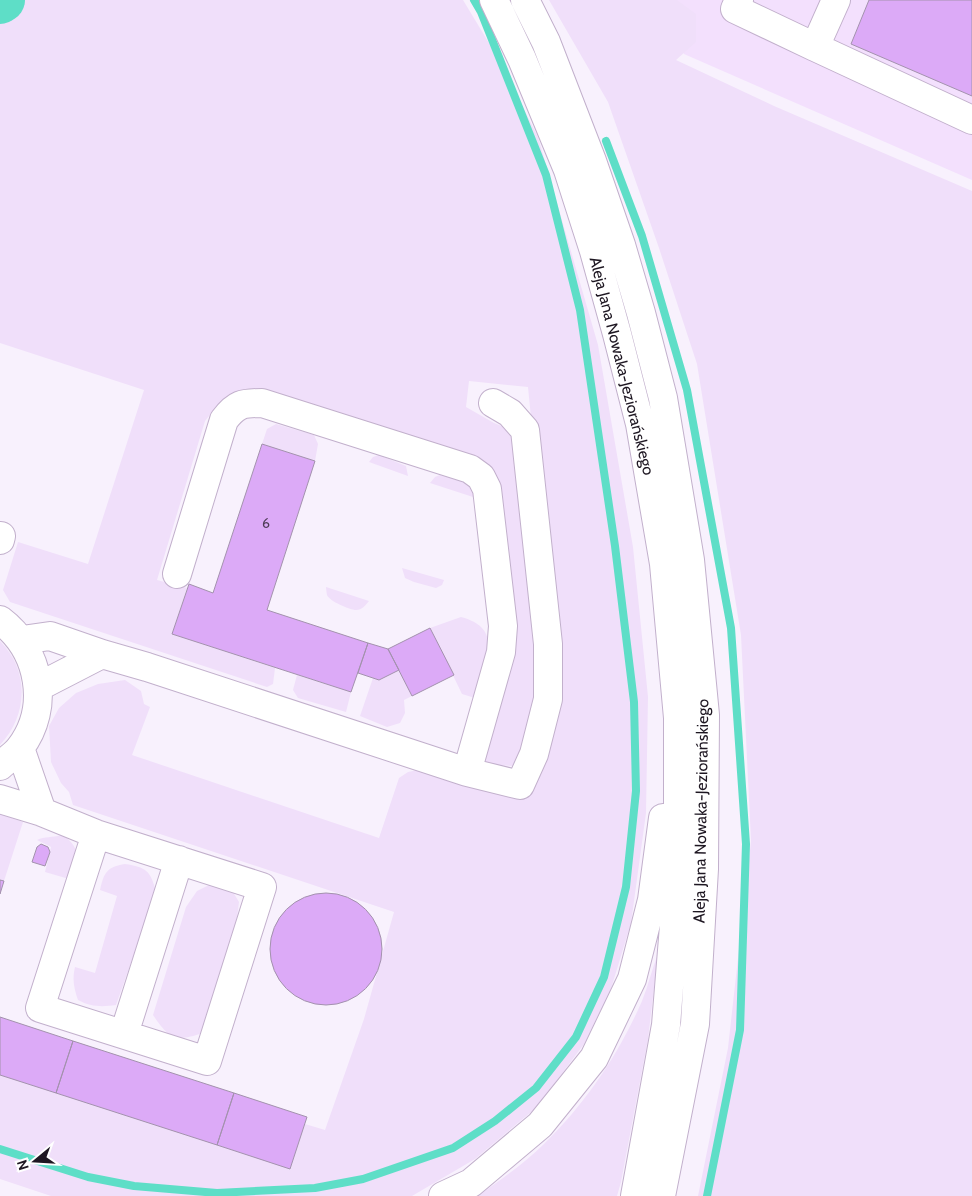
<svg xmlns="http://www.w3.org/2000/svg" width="972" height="1196" viewBox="0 0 972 1196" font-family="Cabin,sans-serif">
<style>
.built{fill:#f3e0fd}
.green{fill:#f0dffa}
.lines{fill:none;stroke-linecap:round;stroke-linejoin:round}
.stream{stroke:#5edec7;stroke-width:8}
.river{stroke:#5edec7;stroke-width:44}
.building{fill:#dcaaf7;stroke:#a392ad}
.minor-casing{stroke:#c2b0cc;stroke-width:30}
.major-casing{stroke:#c2b0cc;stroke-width:30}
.minor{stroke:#fff;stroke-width:28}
.major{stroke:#fff;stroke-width:28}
.labels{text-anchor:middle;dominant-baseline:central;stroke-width:4;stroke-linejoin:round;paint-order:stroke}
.number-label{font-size:14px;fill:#4e3c57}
.street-label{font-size:16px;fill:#1e1722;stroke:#fff}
</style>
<rect width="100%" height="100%" fill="#f8f1fd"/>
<path class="built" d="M648 0H972V180L684 54Z"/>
<path class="green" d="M0 0H463L498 58 538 137 598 345 633 547 648 697 646 813 631 923 610 992 584 1044 537 1107 475 1159 412 1196H51L0 1179V1075L290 1168 305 1124 325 1130 364 1019 394 912 73 805 69 792 61 783 51 762 49 726 59 708 76 693 98 684 125 680 141 691 144 704 150 707 132 755 379 838 399 778 408 772 422 769 525 795 542 750 533 438 528 387 469 381 466 407 494 423 511 430 518 444 539 657 534 728 527 753 513 766 480 764 514 645 491 473 243 394 217 406 205 421 157 580 187 588 172 634 275 668 273 684 267 687 10 602 3 590 18 542 88 564 144 390 0 343Z
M549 0H677L696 14V42L676 60 774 106 972 191V1196H698L728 1048 751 841 741 635 697 364 659 248 608 102Z
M276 424 314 435 318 444 315 461 262 444 267 429Z
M379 455 406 466 408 476 369 462 373 457Z
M440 475 467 483 473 488V497L430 483 435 477Z
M402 568 444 580 442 585 436 588 414 582 405 578Z
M326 587 369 601C366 605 362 610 356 610 350 610 329 601 327 595 327 595 326 588 326 587Z
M461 617C507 629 484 666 475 698L462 694 430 628Z
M0 641C30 671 28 715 0 745Z
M399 670 412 696 404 700 405 713 400 723 387 727 360 716 373 678 379 680Z
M297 675 351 692 346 712 298 698 293 690Z
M0 814 23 822 4 881 0 880Z
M61 835C71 839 78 849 78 861 77 866 71 874 69 879L45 872 51 847 37 840C45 836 52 838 61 835Z
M125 864C146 867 151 871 156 892L116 1005C102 1007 91 1007 78 1000 74 988 72 980 75 967L95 973 117 896 100 890C104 872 107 867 125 864Z
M211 884 233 892 239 902 237 918 203 1033C175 1042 170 1040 153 1015L186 907 197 891Z
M658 954 648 1039 621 1182 617 1196H478C500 1180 524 1164 544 1144 585 1104 619 1054 642 1001 648 986 652 969 658 954Z"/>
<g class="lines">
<path class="stream" d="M606 141 642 236 687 390 731 628 746 844 740 1030 707 1196
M0 1149 88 1177 134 1186 217 1193 315 1188 363 1179 453 1148 495 1121 536 1088 576 1037 604 977 626 887 636 791 634 702 615 546 580 310 546 175 481 12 474 0"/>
<path class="river" d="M0 2 3 0"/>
</g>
<path class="building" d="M869 0H972V96L851 44Z
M262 444 315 461 267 610 368 643 351 692 172 634 189 584 213 593Z
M430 628 454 675 412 696 388 649Z
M368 643 388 649 399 670 379 680 358 673Z
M41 844 48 847 50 852 45 866 32 862 37 847Z
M0 880 4 881 0 894Z
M270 949a56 56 0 1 1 112 0a56 56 0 1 1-112 0Z
M0 1017 73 1041 56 1093 0 1075Z
M73 1041 234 1093 217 1145 56 1093Z
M234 1093 307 1117 290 1169 217 1145Z"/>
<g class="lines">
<defs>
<path id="minor" d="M739 0 735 9 815 47
M836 0 815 47 972 120
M0 540 1 536
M0 620C40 650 51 707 20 748 15 755 6 760 0 766
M22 640 50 636 102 654 147 667 467 772 501 652 503 626 487 489 481 477 470 469 262 403C242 403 236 404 224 420L177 574
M38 687 102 654
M20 748 42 812
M467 772 520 785 534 754 548 699V644L525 430 510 413 493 403
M0 799 42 812 96 834 262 887 207 1061 40 1008 96 834
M124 1034 179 860"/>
<path id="major" d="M494 0 522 59 568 170 594 251 617 334 640 424 664 564 678 718V876L666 1025 635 1196
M525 0 546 42 592 161 621 245 641 313 663 398 690 560 705 715 704 869 695 1024 661 1196
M443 1196 471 1183 540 1125 594 1058 632 979 652 900 663 818"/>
</defs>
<use href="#minor" class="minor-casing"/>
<use href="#major" class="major-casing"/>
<use href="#minor" class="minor"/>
<use href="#major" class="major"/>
</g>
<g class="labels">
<g class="number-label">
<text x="266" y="523">6</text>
</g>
<g class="street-label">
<text transform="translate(622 366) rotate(76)">Aleja Jana Nowaka-Jeziorańskiego</text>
<text transform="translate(701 811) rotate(-89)">Aleja Jana Nowaka-Jeziorańskiego</text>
</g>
</g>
<g transform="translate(35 1161) rotate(252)" stroke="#ffffff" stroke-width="4" paint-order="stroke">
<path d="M0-4L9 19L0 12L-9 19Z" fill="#1e1722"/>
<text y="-8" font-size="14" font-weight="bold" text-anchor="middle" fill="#1e1722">N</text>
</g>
</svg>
